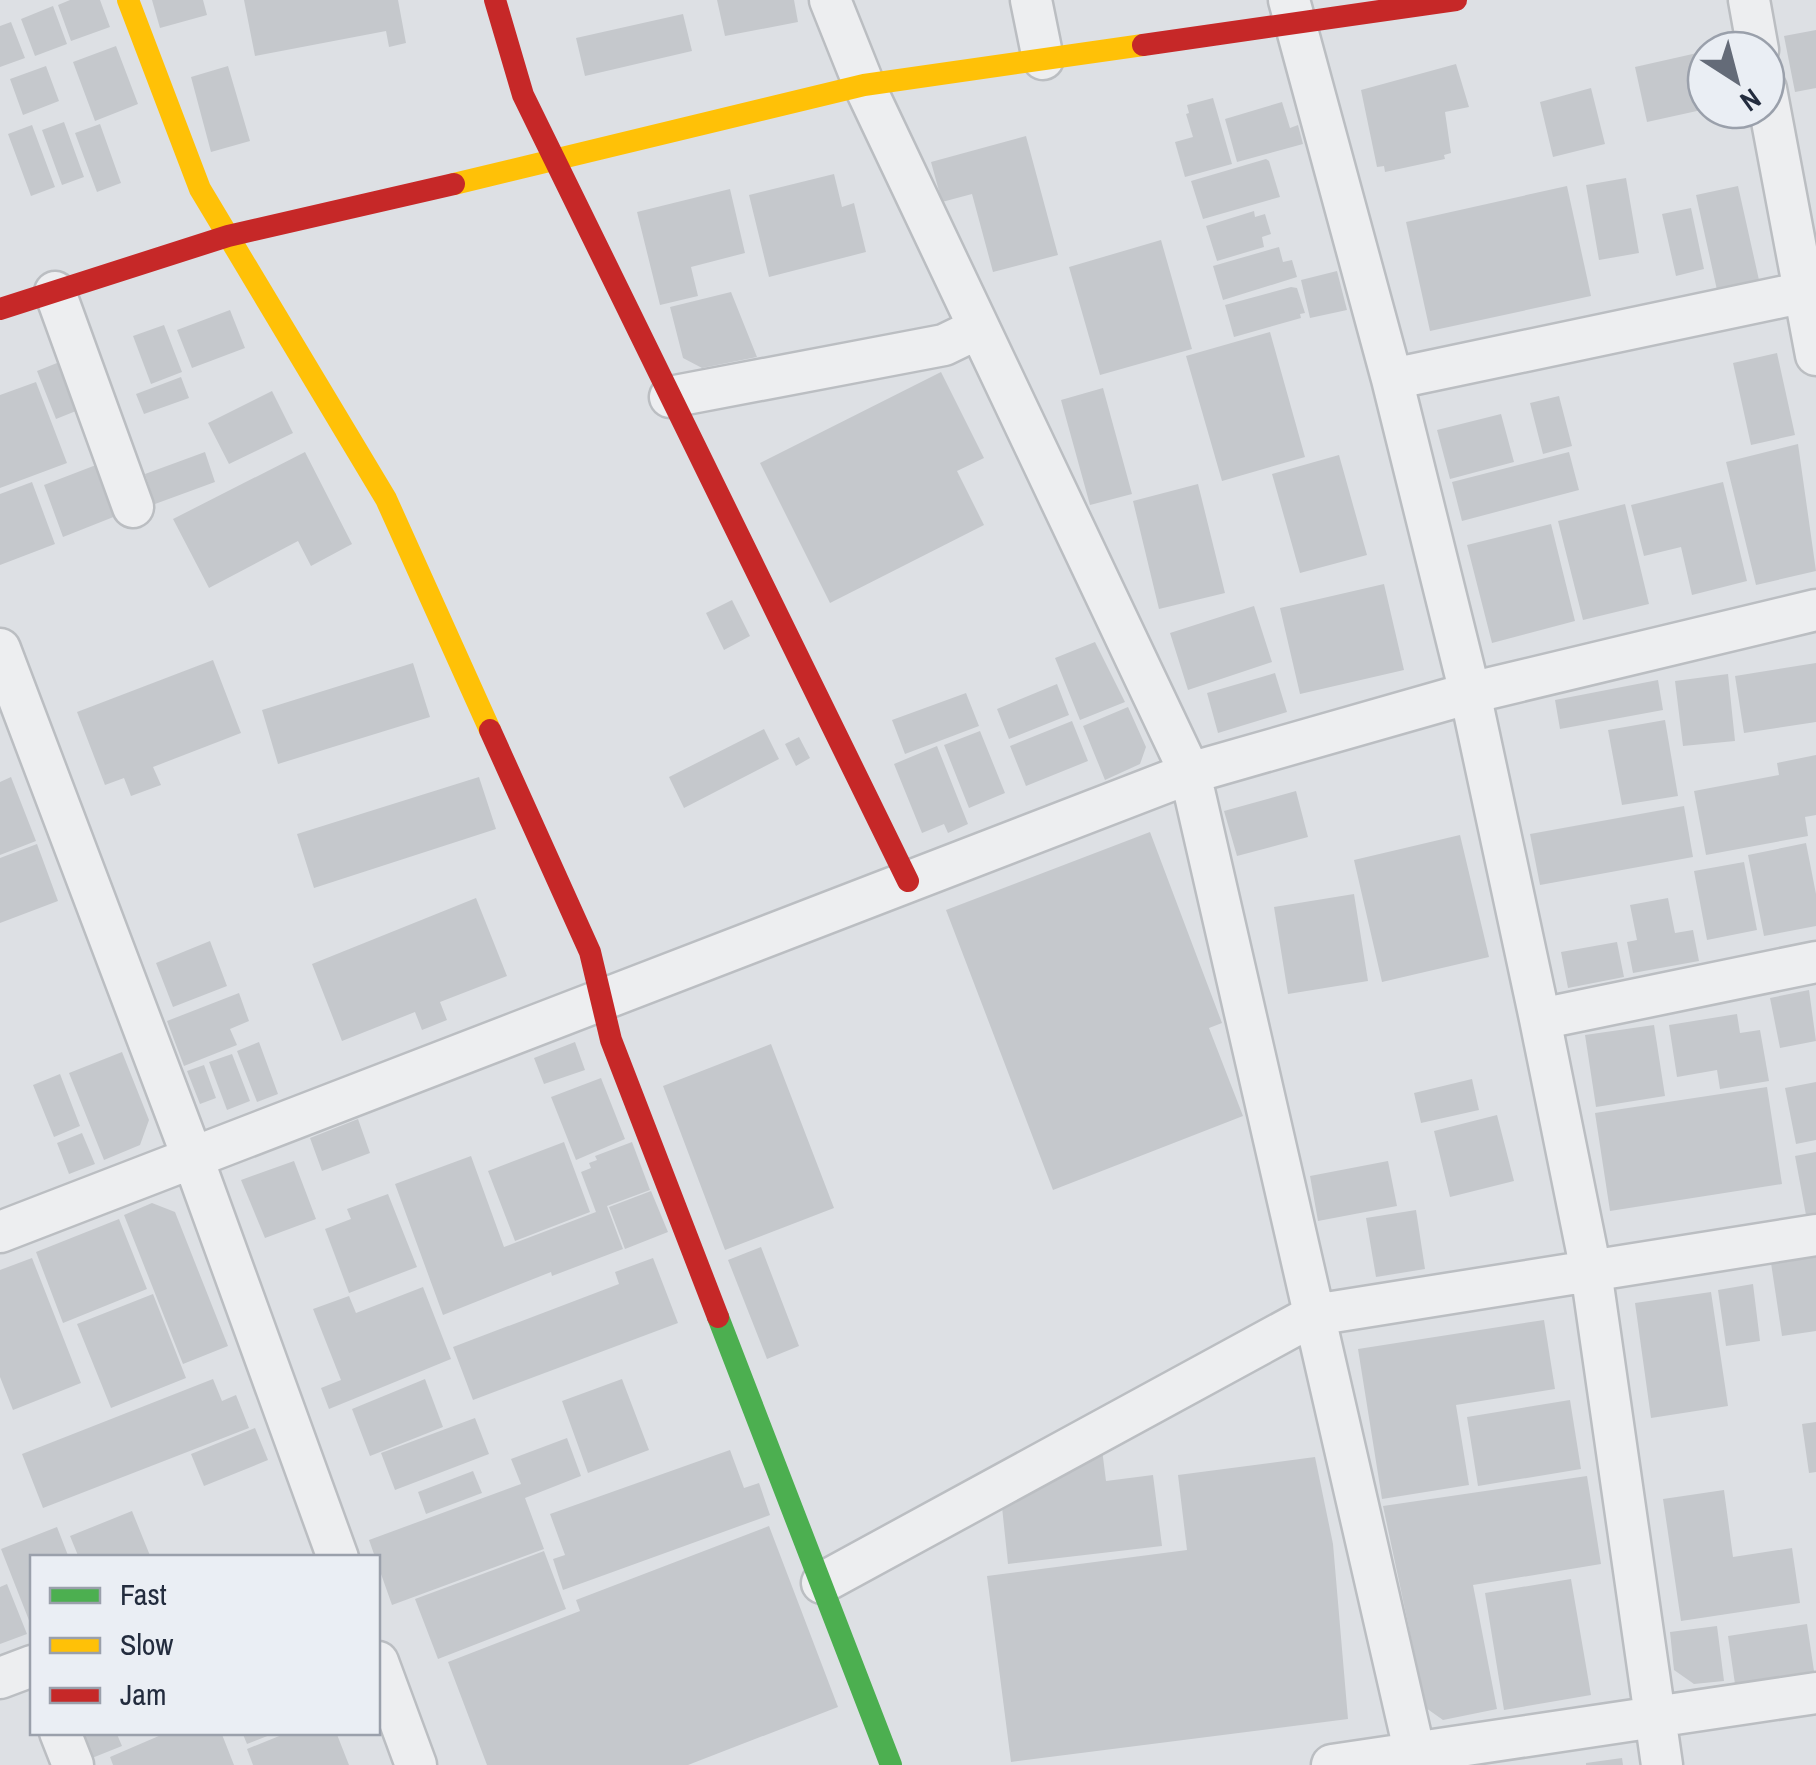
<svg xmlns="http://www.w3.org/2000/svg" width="1816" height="1765" viewBox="0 0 1816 1765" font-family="'Archivo Narrow',sans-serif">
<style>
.building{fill:#c5c8cc}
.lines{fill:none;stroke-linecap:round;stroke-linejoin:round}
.street-casing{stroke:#bbbec2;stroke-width:45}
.street{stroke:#edeef0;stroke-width:40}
.fast{stroke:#4caf50;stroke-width:22}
.slow{stroke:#ffc107;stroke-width:22}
.jam{stroke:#c62828;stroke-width:22}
</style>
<rect width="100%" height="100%" fill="#dde0e4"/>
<path class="building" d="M70 0H100L110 27 71 41 58 5Z
M152 0H203L207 15 160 28Z
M244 0H398L406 43 389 47 386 31 255 56Z
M717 0H794L798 22 725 36Z
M53 6 67 44 35 56 21 19Z
M683 14 692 51 585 76 576 38Z
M11 22 25 58 0 67V26Z
M1816 30V88L1795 92 1784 36Z
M116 46 138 104 95 121 73 62Z
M1706 51V109L1647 122 1635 67Z
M1456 64 1469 107 1445 112 1451 153 1444 155 1445 159 1385 172 1384 166 1377 167 1361 90Z
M46 66 59 101 23 115 10 79Z
M228 66 250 141 211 152 191 77Z
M1591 88 1605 144 1553 157 1540 102Z
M1213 98 1232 164 1185 177 1175 142 1193 137 1186 114 1189 113 1187 105Z
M1282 102 1290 128 1298 125 1303 144 1237 162 1225 119Z
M64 122 84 177 62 185 42 130Z
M100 124 121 183 97 192 75 133Z
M32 125 55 187 31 196 8 134Z
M1026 136 1058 255 993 272 972 194 942 202 931 162Z
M1266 159 1269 161 1280 197 1203 219 1191 181Z
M834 174 842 207 854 203 866 252 769 277 749 195Z
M1626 178 1639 253 1599 260 1586 185Z
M1567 186 1591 296 1430 331 1406 222Z
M1738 186 1759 280 1717 290 1696 195Z
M730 189 745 253 691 267 698 296 660 305 637 212Z
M1691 208 1704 269 1676 276 1662 214Z
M1254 211 1255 217 1265 214 1271 234 1262 237 1264 247 1217 261 1206 226Z
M1161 240 1192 349 1100 375 1069 267Z
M1279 247 1283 262 1292 260 1297 277 1223 300 1213 266Z
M1337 271 1347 310 1310 318 1301 280Z
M1291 287 1297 288 1305 313 1300 314 1301 318 1234 337 1225 305Z
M731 292 757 357 702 368 683 358 670 307Z
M230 310 245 348 192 368 177 330Z
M164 325 182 372 151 384 133 336Z
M1270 332 1305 457 1222 481 1186 356Z
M1777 353 1795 435 1751 445 1733 363Z
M62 361 81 409 56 419 37 371Z
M941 372 984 458 957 471 984 525 830 603 760 463Z
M181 377 189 398 144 414 136 394Z
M36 382 67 463 0 488V395Z
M1103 388 1132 494 1090 505 1061 400Z
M272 391 293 433 229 464 208 423Z
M1559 396 1572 446 1543 454 1530 403Z
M1501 414 1514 462 1450 479 1437 430Z
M1798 444 1816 571 1756 585 1726 462Z
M205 452 215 482 155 504 145 474Z
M305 452 352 544 311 566 298 541 209 588 173 519Z
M1569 452 1579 490 1462 521 1452 482Z
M1339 455 1367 555 1300 573 1272 474Z
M96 465 116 516 63 537 44 485Z
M32 482 55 544 0 565V494Z
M1723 482 1747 581 1692 595 1681 547 1644 556 1631 505Z
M1198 484 1225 593 1159 609 1133 501Z
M1625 504 1649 604 1583 620 1558 521Z
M1551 524 1575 621 1492 643 1467 545Z
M1384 584 1404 670 1300 694 1280 608Z
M732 600 750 636 724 650 706 613Z
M1254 606 1272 662 1188 690 1170 633Z
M1095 642 1125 702 1080 720 1055 658Z
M213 660 241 733 153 767 161 785 131 796 124 778 105 785 77 712Z
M413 663 430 717 278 764 262 710Z
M1816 663V722L1744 733 1735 676Z
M1275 673 1287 712 1218 733 1207 693Z
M1728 674 1735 741 1683 746 1675 681Z
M1658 680 1663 710 1560 729 1555 700Z
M1057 684 1069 715 1009 739 997 709Z
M966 693 979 726 905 754 892 720Z
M1128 707 1146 747 1140 764 1105 780 1083 726Z
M1665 720 1678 796 1622 805 1608 730Z
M1072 721 1088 761 1026 786 1010 746Z
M764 729 779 759 684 808 669 777Z
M980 731 1005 793 969 808 944 745Z
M799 737 810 758 796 766 785 744Z
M937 746 968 824 948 833 944 824 922 833 894 764Z
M1816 755V815L1805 817 1808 836 1706 855 1694 791 1779 775 1777 763Z
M11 777 36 841 0 855V782Z
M479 777 496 829 314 888 297 834Z
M1296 791 1308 837 1237 856 1224 811Z
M1684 806 1693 857 1540 885 1530 834Z
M1150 832 1222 1023 1209 1028 1243 1116 1053 1190 946 910Z
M1460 835 1489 957 1382 982 1354 860Z
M1806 843 1816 894V926L1764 936 1748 855Z
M37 844 58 901 0 923V858Z
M1744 862 1757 930 1707 940 1694 871Z
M1354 894 1368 981 1288 994 1274 907Z
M476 898 507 976 440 1002 447 1020 422 1030 415 1012 342 1041 312 964Z
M1668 898 1675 933 1693 930 1699 961 1633 973 1627 942 1637 940 1630 905Z
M210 941 227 986 173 1007 156 963Z
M1617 942 1624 977 1568 988 1561 952Z
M1809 990 1816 1041 1780 1048 1770 998Z
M239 993 249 1021 230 1029 237 1045 184 1066 167 1021Z
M1737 1014 1740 1033 1760 1030 1769 1081 1720 1089 1717 1070 1677 1077 1669 1025Z
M1654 1025 1665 1096 1596 1107 1585 1035Z
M259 1042 278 1094 257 1102 237 1051Z
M575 1042 585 1070 544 1084 534 1058Z
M771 1044 834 1208 725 1250 663 1086Z
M122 1052 149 1120 140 1145 104 1160 69 1073Z
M232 1054 250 1101 227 1110 209 1062Z
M204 1065 216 1098 200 1104 187 1071Z
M60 1074 80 1126 54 1137 33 1085Z
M601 1078 625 1139 576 1160 551 1097Z
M1472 1079 1479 1110 1421 1123 1414 1093Z
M1816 1082V1140L1796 1144 1785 1088Z
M1767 1087 1782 1184 1610 1211 1595 1113Z
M1497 1115 1514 1181 1450 1197 1434 1131Z
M358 1119 370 1153 322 1171 310 1138Z
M82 1133 95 1164 69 1174 57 1143Z
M564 1142 590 1212 515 1241 488 1171Z
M632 1142 650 1190 607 1206 623 1249 552 1276 551 1272 443 1315 395 1184 471 1156 504 1247 596 1212 581 1172 591 1168 589 1163 597 1160 595 1156Z
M1816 1152V1213L1806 1215 1795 1156Z
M294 1161 316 1219 265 1238 241 1180Z
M1388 1161 1397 1206 1318 1221 1310 1176Z
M651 1191 668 1232 625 1249 609 1207Z
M388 1194 417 1267 349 1293 325 1229 351 1219 347 1209Z
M152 1203 175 1212 228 1346 183 1364 124 1215Z
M1416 1210 1425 1269 1376 1277 1366 1218Z
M119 1219 147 1289 63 1323 36 1252Z
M761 1247 799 1346 767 1359 728 1260Z
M1816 1256V1331L1782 1336 1771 1263Z
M32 1258 81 1383 13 1410 0 1377V1270Z
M653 1258 678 1323 473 1400 453 1347 619 1284 615 1272Z
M1753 1284 1760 1341 1726 1346 1718 1290Z
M423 1287 451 1359 329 1409 321 1388 341 1380 313 1309 349 1296 356 1313Z
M1711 1292 1728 1406 1651 1418 1635 1303Z
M153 1294 186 1378 111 1408 77 1324Z
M1544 1320 1555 1389 1456 1405 1469 1485 1382 1499 1358 1349Z
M213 1379 222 1401 236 1395 249 1428 43 1508 22 1454Z
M425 1379 443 1427 370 1456 352 1409Z
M622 1379 649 1450 588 1473 562 1401Z
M1570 1400 1581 1469 1478 1486 1467 1417Z
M475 1418 489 1454 395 1490 381 1453Z
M1816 1422V1472L1809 1473 1802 1424Z
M255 1428 268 1460 204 1486 191 1454Z
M567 1438 581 1476 525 1498 544 1549 392 1605 369 1540 521 1484 511 1459Z
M1102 1449 1106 1481 1153 1475 1162 1546 1008 1564 1002 1507Z
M730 1450 744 1488 759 1483 770 1515 563 1590 553 1559 565 1555 550 1514Z
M1315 1457 1333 1544 1348 1719 1011 1762 987 1576 1187 1550 1178 1475Z
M473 1471 482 1493 426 1514 418 1492Z
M1587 1476 1601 1564 1473 1585 1497 1709 1443 1720 1426 1708 1383 1506Z
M1724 1490 1733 1557 1792 1548 1800 1603 1681 1621 1663 1499Z
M132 1511 151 1558H79L70 1536Z
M769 1526 838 1707 688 1765H487L448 1662 580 1611 576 1600Z
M57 1527 69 1558H32V1628L1 1549Z
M544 1551 566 1609 438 1659 415 1599Z
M1571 1579 1591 1695 1504 1710 1485 1593Z
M7 1584 27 1634 0 1644V1587Z
M1807 1624 1814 1671 1735 1684 1728 1636Z
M1717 1626 1724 1681 1694 1684 1674 1670 1670 1632Z
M76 1732H116L122 1746 87 1760Z
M168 1732H221L234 1765H113L110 1757Z
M242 1732H275V1733L247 1744Z
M289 1732H336L349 1765H253L247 1749Z
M1622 1758 1623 1765H1586V1763Z"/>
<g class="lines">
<defs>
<path id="street" d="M830 0 864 85 1190 773 1415 1754
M1031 0 1043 59
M1289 0 1392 379 1470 693 1540 1019 1591 1271 1662 1765
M1749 0 1758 50
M1766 89 1816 355
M55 292 133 507
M1392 379 1805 292
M670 397 944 345 979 328
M0 649 192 1156 338 1558
M1540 1019 1816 962
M0 1232 1190 773 1470 693 1816 610
M822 1583 1314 1315 1816 1235
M378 1662 416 1765
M0 1678 32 1666
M60 1732 73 1765
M1332 1765 1816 1693"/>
</defs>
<use href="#street" class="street-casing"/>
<use href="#street" class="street"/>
<path class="fast" d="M718 1317 891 1765"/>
<path class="slow" d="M128 0 200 189 386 499 490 730
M454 184 864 85 1143 45"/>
<path class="jam" d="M495 0 523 95 908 881
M1143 45 1456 0
M0 309 228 236 454 184
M490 730 590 952 611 1040 718 1317"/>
</g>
<rect x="30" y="1555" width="350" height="180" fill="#eaeef4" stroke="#9aa0ab" stroke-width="2.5"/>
<rect x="50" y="1588" width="50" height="15" fill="#4caf50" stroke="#9aa0ab" stroke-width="2.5"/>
<text x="120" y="1605" font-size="30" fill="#232c3e">Fast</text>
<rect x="50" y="1638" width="50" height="15" fill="#ffc107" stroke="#9aa0ab" stroke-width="2.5"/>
<text x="120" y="1655" font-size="30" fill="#232c3e">Slow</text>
<rect x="50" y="1688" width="50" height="15" fill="#c62828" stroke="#9aa0ab" stroke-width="2.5"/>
<text x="120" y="1705" font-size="30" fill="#232c3e">Jam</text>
<g transform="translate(1736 80) rotate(144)"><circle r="48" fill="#eaeef4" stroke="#9aa0ab" stroke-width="2.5"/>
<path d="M0-8L18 38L0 25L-18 38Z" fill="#646b78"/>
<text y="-15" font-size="28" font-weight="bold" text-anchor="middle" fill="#232c3e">N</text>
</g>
</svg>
